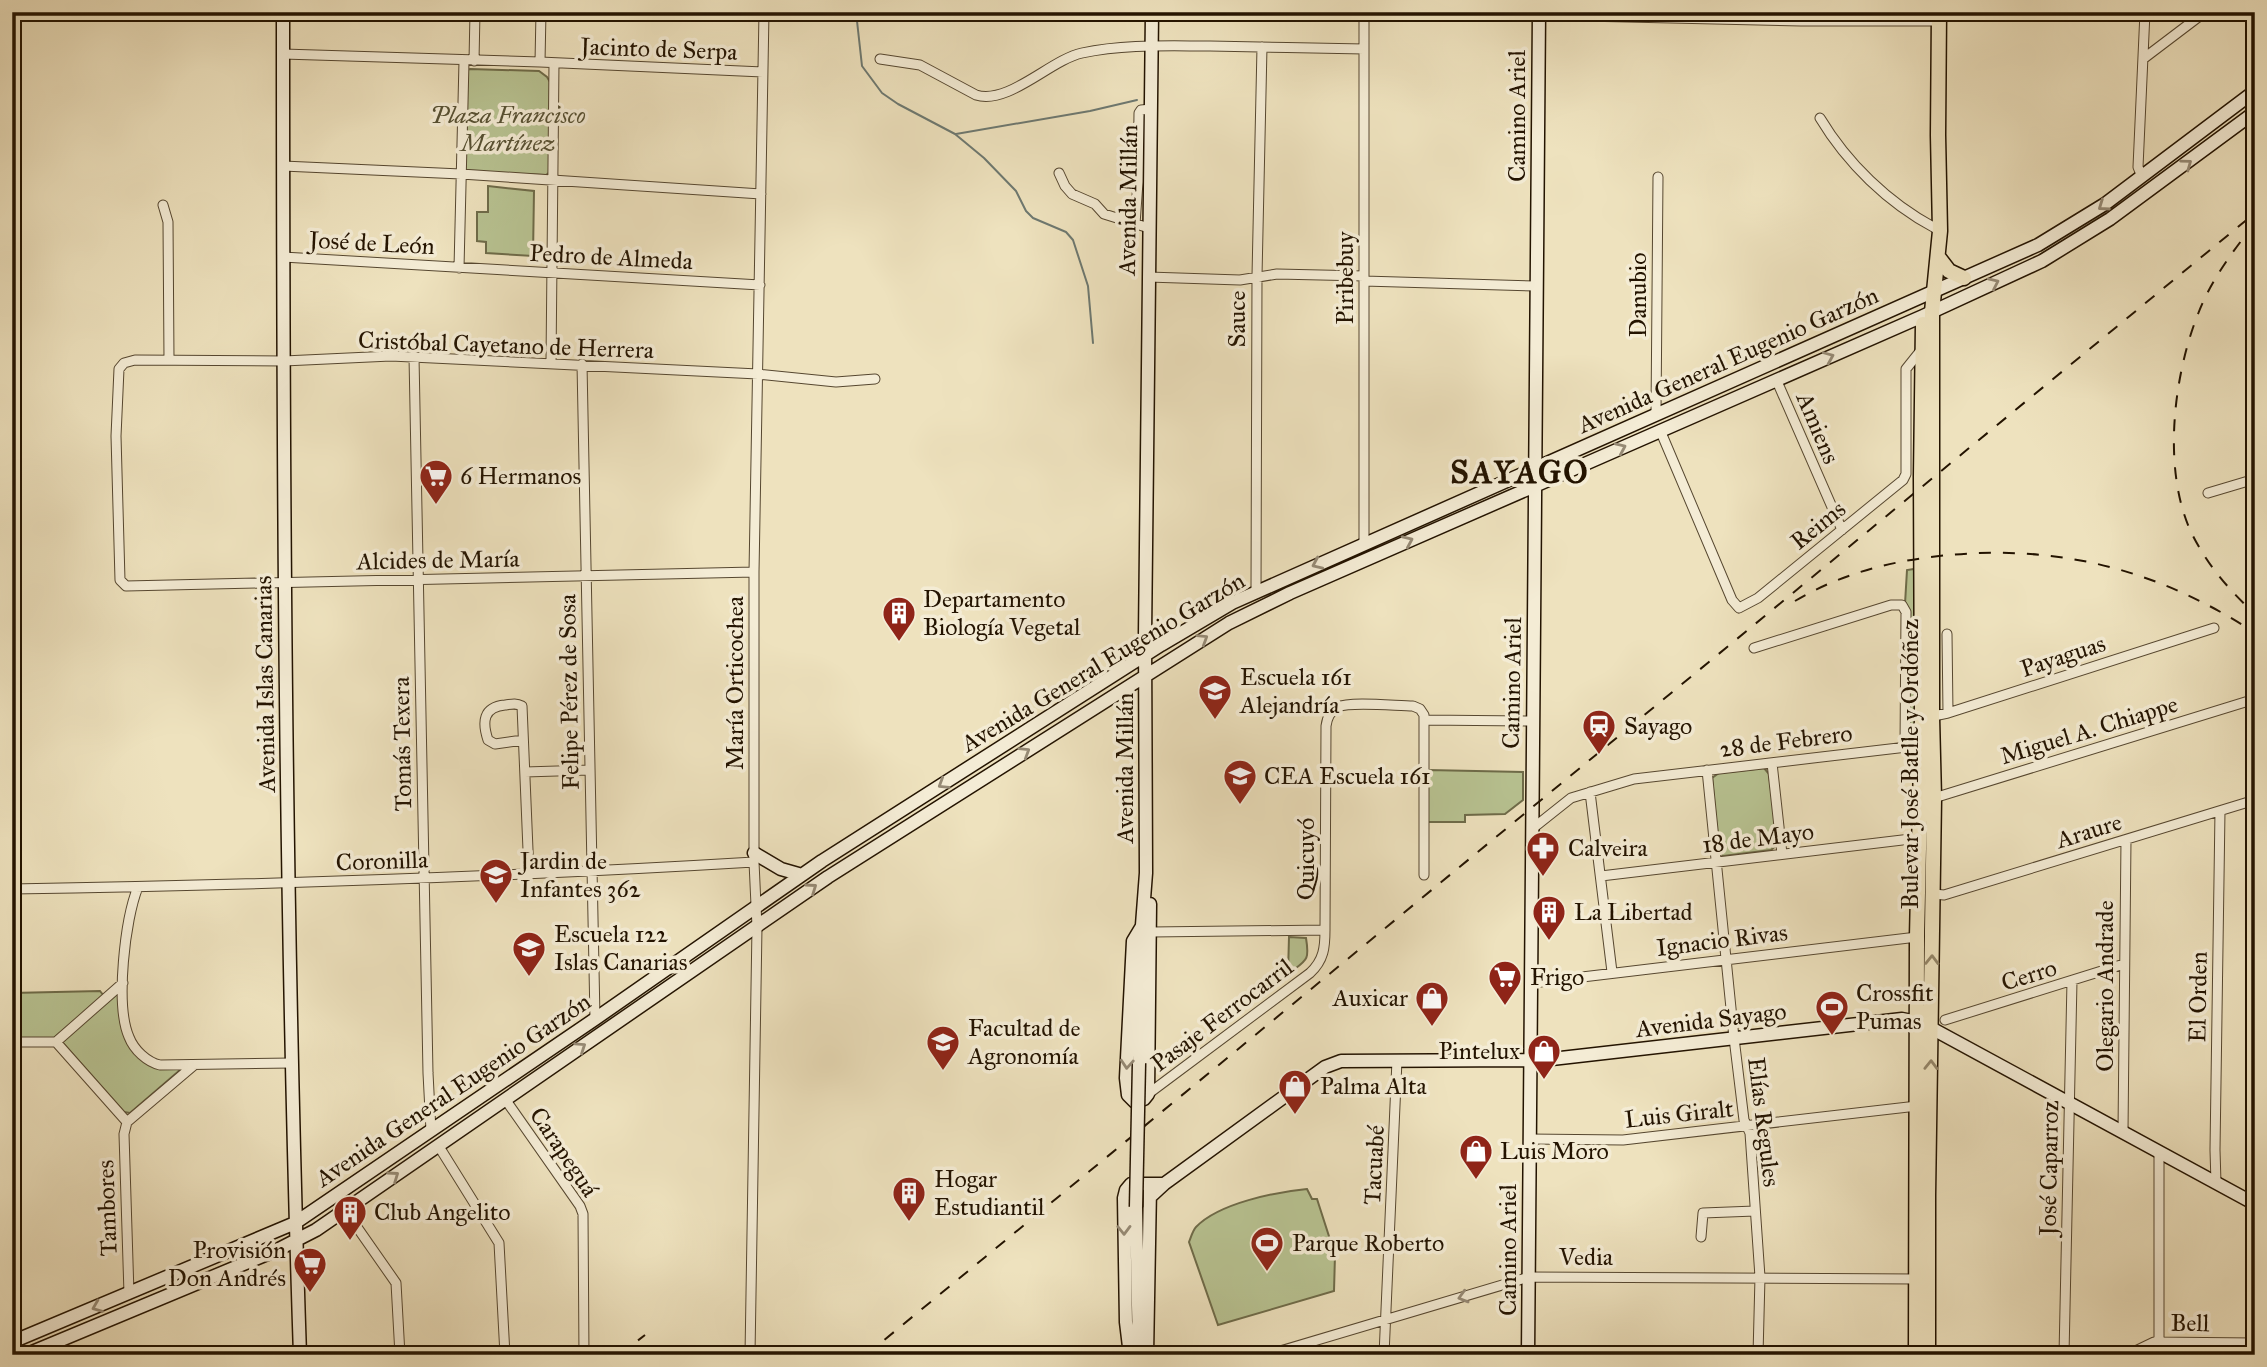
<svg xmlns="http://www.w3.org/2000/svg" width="2267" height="1367" viewBox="0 0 2267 1367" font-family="'IM FELL Great Primer',serif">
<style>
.green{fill:#b8c392;stroke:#6e6b49;stroke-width:2}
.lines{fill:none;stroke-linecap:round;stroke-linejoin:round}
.stream{stroke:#6d7870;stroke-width:2}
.street-casing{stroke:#564730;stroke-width:11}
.secondary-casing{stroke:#231300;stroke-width:15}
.primary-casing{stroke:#231300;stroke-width:17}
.street{stroke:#f4ecd5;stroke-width:9}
.secondary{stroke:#f4ecd5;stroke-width:12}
.primary{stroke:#eee2be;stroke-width:14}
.rail{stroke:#231300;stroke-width:2;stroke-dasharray:12 12;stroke-linecap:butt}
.secondary-bridge-casing{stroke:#231300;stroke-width:15;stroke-linecap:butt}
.secondary-bridge{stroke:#f4ecd5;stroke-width:12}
.oneway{stroke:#968a75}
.oneway2{stroke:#938568}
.labels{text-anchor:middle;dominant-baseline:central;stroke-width:7;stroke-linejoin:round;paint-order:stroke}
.street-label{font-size:24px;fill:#231300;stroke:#f4ecd5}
.park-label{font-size:24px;font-style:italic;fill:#575133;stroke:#f4ecd5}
.poi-label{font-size:24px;fill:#231300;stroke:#f4ecd5;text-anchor:start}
.district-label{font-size:32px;font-weight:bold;letter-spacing:2px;fill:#231300;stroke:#f4ecd5}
</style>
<rect width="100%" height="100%" fill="#eee2be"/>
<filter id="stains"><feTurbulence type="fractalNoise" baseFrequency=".00286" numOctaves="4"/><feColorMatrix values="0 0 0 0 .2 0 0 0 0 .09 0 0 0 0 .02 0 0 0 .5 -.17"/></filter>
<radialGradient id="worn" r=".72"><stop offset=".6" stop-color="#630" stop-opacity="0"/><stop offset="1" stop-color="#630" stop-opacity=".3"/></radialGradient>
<path class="green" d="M470 69 539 71 547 77 550 82V172L546 175 466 172 465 170 467 70Z
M488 186 534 191 533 256 486 253V242L477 241V212H488Z
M1914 569 1915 730H1909L1905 604 1907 570Z
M1764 768 1769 774 1778 844 1771 850 1723 856 1719 851 1712 778 1719 773Z
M1428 770 1523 772V800L1505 814 1465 815V822H1428Z
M1289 937 1306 938C1310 962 1306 960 1288 974Z
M100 991 104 996 54 1038 12 1039V993Z
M118 993 120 997C120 1019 120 1045 142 1058 153 1064 169 1064 180 1070L130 1113 124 1112 62 1042V1040Z
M1307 1189 1312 1199H1317L1335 1255 1334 1291 1218 1325 1189 1242C1191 1237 1193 1230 1196 1227 1219 1203 1276 1192 1307 1189Z"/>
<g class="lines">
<path class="stream" d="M856 12 862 66 882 93 898 104 955 134 984 158 1016 191 1026 211 1033 218 1066 232 1073 240 1088 286 1093 343
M956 134 1090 111 1137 100"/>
<defs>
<path id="street" d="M1539 15 1801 21H1939
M283 54 540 62 763 72
M880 59 920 65 976 95C1009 105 1050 60 1082 53 1124 44 1167 46 1210 46 1261 47 1313 48 1364 49
M2143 59 2205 12
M474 61 475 12
M540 62 541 12
M1820 118C1847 163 1888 203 1935 228
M283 166 461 174 761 194
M1059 173 1065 186 1072 194 1095 204 1104 214 1149 228
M2142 177 2138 167 2145 12
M163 205 168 222 169 359
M1135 224 1138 182 1139 113 1141 110 1151 109
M283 257 760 285
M459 268 464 61
M1148 277 1240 280 1277 274 1364 276
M1364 281 1536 286
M414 357 428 1073 431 1131
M551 362 554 63
M582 364 595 1019
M1776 379 1842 530
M1656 414 1658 177
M1660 430 1732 600 1739 608 1758 598 1903 480 1906 474V369L1922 349
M2208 493 2255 479
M1364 544V12
M754 572 126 586 120 580 116 436 119 369 124 363 135 360 284 361 391 356 758 374 836 382 875 379
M1256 591 1257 276 1262 47
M1947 634 1948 713
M1754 648 1891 605H1902L1906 612 1905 746
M1929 717 1948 713 2214 628
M1425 720 1533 721
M523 740 495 744 488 740C482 722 483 707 505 705 512 704 516 703 522 706L529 874
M1772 763 1782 854
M1707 770 1734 1038 1744 1120 1750 1133 1760 1277 1758 1355
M525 772 589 770
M1590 792 1612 972
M1934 798 2255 699
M1532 829 1571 798 1634 779 1924 745
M1601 876 1919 838
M138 887C125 919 115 1005 129 1037 134 1050 147 1062 160 1065L292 1063
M12 889C260 885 507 877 754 862
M1934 894 1944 895 2255 800
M1152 932 1325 930
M1532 983 1917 937
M1945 1020 2124 964
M12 1042H56L127 1122
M56 1042 123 983
M1148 1094 1310 973C1324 960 1325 947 1325 930L1326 726C1327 718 1330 711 1338 707 1350 701 1397 706 1413 706L1420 709 1424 715V875
M505 1099 580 1206 583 1214 584 1355
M127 1122 124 1134 129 1294
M127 1122 193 1066
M2123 1132 2126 840
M1529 1139 1623 1140 1917 1106
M438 1145 499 1243 505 1355
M2159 1152V1355
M2216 1183 2215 1150 2220 811
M345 1210 396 1283 400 1355
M1701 1237 1703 1213 1755 1211
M750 1355 757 927 754 862V572L764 12
M1267 1355 1529 1277 1917 1279
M1384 1355 1397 1060
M2064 1355 2072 981
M2127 1355 2154 1342 2255 1343"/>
<path id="secondary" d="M283 12C283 460 285 908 300 1355
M754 853 781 869 802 875
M1142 926 1133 941 1126 1078 1128 1095 1135 1102 1144 1099 1148 1094 1150 904
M1139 1063 1142 925 1146 873 1145 636 1152 12
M1151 1196 1164 1184 1325 1067 1341 1061 1543 1060 1902 1019 1917 1022 1931 1028 2255 1204
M1136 1207 1139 1354
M12 1342 295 1223 595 1019 822 861 1161 645 1232 603 2038 245 2105 204 2255 91
M25 1355 277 1250 316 1230 828 877 1229 623 1290 593 1923 316 2042 261 2110 219 2255 112
M1130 1355 1126 1322 1124 1198 1126 1190 1131 1184H1164
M1147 1355 1150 1188
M1528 1355 1539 12"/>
<path id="primary" d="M1939 258 1949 271 1964 278
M1916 1355 1917 937 1922 717 1921 476 1923 324
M1928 1355V1195L1934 798 1932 717V312L1940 231 1938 135 1939 12"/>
</defs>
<use href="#street" class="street-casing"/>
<use href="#secondary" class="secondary-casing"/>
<use href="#primary" class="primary-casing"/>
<use href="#street" class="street"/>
<use href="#secondary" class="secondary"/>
<use href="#primary" class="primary"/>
<path class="rail" d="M2255 223C2233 251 2211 280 2198 314 2173 377 2162 472 2192 534 2208 566 2230 591 2255 614
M1795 601C1837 576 1883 563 1931 557 2050 542 2155 567 2255 633
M619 1355 645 1335
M866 1355 2255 213"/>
<defs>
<path id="secondary-bridge" d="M1136 1207 1139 1063"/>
</defs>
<use href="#secondary-bridge" class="secondary-bridge-casing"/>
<use href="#secondary-bridge" class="secondary-bridge"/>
</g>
<defs><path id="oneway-chevron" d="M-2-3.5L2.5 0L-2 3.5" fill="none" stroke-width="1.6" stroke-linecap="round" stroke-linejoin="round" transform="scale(1.75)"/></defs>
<g class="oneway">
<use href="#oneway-chevron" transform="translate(2187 164) rotate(-36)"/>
<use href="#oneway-chevron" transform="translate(2103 206) rotate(145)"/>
<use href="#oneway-chevron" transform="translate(1994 283) rotate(-25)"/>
<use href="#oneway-chevron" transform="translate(1829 357) rotate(-23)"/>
<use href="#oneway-chevron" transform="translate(1621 448) rotate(-24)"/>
<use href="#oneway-chevron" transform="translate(1408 541) rotate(-24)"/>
<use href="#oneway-chevron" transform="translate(1317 564) rotate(156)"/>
<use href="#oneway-chevron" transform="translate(1203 639) rotate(-32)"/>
<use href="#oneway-chevron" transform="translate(1025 752) rotate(-32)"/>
<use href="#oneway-chevron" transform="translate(943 784) rotate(148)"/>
<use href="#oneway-chevron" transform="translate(812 888) rotate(-35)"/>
<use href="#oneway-chevron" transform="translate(581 1047) rotate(-34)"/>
<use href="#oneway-chevron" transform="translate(1127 1064) rotate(94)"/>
<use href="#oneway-chevron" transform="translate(394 1176) rotate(-35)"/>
<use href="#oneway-chevron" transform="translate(1124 1230) rotate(89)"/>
<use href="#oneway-chevron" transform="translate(1463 1297) rotate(164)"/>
<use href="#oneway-chevron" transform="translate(97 1307) rotate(158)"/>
</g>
<g class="oneway2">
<use href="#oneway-chevron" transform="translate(1932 960) rotate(-89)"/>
<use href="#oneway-chevron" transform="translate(1931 1065) rotate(-89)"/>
</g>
<defs>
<symbol id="supermarket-pin" viewBox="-11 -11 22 30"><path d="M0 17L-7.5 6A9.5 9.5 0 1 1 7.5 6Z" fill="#8f2418" stroke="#f4ecd5"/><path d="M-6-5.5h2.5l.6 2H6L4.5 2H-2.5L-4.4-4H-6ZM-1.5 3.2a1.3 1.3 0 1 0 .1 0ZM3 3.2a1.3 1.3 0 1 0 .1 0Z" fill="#fff"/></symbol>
<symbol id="building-pin" viewBox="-11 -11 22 30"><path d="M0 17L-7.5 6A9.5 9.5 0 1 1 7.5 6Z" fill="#8f2418" stroke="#f4ecd5"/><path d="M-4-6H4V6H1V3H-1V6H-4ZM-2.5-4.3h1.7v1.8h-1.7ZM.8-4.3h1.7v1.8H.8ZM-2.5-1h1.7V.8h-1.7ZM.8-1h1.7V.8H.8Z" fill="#fff"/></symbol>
<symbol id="school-pin" viewBox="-11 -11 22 30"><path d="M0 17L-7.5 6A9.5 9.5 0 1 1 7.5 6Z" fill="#8f2418" stroke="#f4ecd5"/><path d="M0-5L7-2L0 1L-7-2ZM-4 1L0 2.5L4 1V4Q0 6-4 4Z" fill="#fff"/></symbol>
<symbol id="station-pin" viewBox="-11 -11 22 30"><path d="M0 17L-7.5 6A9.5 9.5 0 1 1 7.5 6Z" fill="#8f2418" stroke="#f4ecd5"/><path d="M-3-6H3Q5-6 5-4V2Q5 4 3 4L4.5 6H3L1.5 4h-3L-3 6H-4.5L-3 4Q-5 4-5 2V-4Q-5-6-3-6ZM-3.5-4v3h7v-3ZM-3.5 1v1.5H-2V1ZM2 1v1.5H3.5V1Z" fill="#fff"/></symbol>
<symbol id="pharmacy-pin" viewBox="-11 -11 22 30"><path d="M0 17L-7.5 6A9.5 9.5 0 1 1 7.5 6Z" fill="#8f2418" stroke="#f4ecd5"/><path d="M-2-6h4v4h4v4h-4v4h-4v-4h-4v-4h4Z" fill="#fff"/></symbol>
<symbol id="shop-pin" viewBox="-11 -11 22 30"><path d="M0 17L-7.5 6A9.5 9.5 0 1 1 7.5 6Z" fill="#8f2418" stroke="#f4ecd5"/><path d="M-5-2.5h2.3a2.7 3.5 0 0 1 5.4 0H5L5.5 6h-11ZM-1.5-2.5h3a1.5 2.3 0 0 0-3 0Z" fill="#fff"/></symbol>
<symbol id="stadium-pin" viewBox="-11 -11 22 30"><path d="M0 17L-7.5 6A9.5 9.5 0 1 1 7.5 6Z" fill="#8f2418" stroke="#f4ecd5"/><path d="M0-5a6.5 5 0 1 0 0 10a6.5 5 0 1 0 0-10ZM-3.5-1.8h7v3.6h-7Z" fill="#fff"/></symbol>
<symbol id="university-pin" viewBox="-11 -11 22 30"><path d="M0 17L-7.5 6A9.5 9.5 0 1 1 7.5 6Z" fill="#8f2418" stroke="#f4ecd5"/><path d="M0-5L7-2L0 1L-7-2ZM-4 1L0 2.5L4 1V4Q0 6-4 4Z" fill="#fff"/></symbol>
</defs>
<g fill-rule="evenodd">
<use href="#supermarket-pin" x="417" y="457" width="38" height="52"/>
<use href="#building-pin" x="880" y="594" width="38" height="52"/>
<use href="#school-pin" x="1196" y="672" width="38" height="52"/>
<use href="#station-pin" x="1580" y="707" width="38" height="52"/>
<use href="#school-pin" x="1221" y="757" width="38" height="52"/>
<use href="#pharmacy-pin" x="1524" y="829" width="38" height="52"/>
<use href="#school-pin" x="477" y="856" width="38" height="52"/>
<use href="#building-pin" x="1530" y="893" width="38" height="52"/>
<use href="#school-pin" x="510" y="929" width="38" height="52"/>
<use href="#supermarket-pin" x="1486" y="958" width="38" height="52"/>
<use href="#shop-pin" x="1413" y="979" width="38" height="52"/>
<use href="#stadium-pin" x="1813" y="988" width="38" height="52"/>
<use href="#university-pin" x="924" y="1023" width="38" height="52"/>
<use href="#shop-pin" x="1525" y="1032" width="38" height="52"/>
<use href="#shop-pin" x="1276" y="1067" width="38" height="52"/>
<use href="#shop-pin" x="1457" y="1132" width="38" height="52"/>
<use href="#building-pin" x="890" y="1174" width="38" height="52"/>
<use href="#building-pin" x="331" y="1193" width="38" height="52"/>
<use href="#stadium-pin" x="1248" y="1224" width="38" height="52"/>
<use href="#supermarket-pin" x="291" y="1245" width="38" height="52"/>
</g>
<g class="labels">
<g class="street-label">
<text transform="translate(659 49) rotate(2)">Jacinto de Serpa</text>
<text transform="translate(1517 116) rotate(-90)">Camino Ariel</text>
<text transform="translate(1128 200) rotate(-89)">Avenida Millán</text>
<text transform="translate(372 243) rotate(3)">José de León</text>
<text transform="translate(611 257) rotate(3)">Pedro de Almeda</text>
<text transform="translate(1345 278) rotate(-90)">Piribebuy</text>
<text transform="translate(1638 295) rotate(-90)">Danubio</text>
<text transform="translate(1237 319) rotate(-90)">Sauce</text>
<text transform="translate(506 345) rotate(2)">Cristóbal Cayetano de Herrera</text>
<text transform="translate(1728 360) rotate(-24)">Avenida General Eugenio Garzón</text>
<text transform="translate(1818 428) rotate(67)">Amiens</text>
<text transform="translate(1818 525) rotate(-39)">Reims</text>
<text transform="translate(438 560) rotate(-1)">Alcides de María</text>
<text transform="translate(2063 656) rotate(-18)">Payaguas</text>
<text transform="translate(1103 662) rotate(-31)">Avenida General Eugenio Garzón</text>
<text transform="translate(735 683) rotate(-90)">María Orticochea</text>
<text transform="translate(1512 683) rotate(-89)">Camino Ariel</text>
<text transform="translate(265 684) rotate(-91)">Avenida Islas Canarias</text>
<text transform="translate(569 692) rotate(-91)">Felipe Pérez de Sosa</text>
<text transform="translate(2089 730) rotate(-17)">Miguel A. Chiappe</text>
<text transform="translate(1786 741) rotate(-7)">28 de Febrero</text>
<text transform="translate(402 744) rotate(-91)">Tomás Texera</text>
<text transform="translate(1910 764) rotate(-90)">Bulevar José Batlle y Ordóñez</text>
<text transform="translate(1125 768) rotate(-90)">Avenida Millán</text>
<text transform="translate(2089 831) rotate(-17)">Araure</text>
<text transform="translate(1758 838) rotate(-7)">18 de Mayo</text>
<text transform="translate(1306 859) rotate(-90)">Quicuyó</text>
<text transform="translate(382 861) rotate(-2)">Coronilla</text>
<text transform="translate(1722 940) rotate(-7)">Ignacio Rivas</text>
<text transform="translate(2029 975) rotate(-17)">Cerro</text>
<text transform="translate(2105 986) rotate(-90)">Olegario Andrade</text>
<text transform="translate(2198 997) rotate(-89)">El Orden</text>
<text transform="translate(1222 1015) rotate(-37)">Pasaje Ferrocarril</text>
<text transform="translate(1711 1020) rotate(-7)">Avenida Sayago</text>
<text transform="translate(453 1090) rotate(-34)">Avenida General Eugenio Garzón</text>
<text transform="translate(1679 1114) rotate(-6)">Luis Giralt</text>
<text transform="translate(1764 1122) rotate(83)">Elías Regules</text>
<text transform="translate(564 1152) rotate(56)">Carapeguá</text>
<text transform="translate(1374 1165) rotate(-87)">Tacuabé</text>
<text transform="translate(2049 1168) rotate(-89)">José Caparroz</text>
<text transform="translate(107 1208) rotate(-92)">Tambores</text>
<text transform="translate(1508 1250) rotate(-90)">Camino Ariel</text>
<text x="1586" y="1257">Vedia</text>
<text transform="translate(2190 1323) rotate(1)">Bell</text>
</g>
<g class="park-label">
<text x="508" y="115">Plaza Francisco<tspan x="508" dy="28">Martínez</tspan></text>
</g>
<g class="poi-label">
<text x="460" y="476">6 Hermanos</text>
<text x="923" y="599">Departamento<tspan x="923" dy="28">Biología Vegetal</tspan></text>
<text x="1240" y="677">Escuela 161<tspan x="1240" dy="28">Alejandría</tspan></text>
<text x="1624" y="726">Sayago</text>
<text x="1264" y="776">CEA Escuela 161</text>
<text x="1568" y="848">Calveira</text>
<text x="520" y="861">Jardin de<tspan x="520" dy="28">Infantes 362</tspan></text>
<text x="1574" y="912">La Libertad</text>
<text x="554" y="934">Escuela 122<tspan x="554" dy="28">Islas Canarias</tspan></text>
<text x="1530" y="977">Frigo</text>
<text x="1856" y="993">Crossfit<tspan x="1856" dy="28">Pumas</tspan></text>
<text x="1408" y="998" text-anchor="end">Auxicar</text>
<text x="968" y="1028">Facultad de<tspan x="968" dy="28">Agronomía</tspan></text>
<text x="1520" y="1051" text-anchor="end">Pintelux</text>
<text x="1320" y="1086">Palma Alta</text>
<text x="1500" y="1151">Luis Moro</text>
<text x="934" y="1179">Hogar<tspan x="934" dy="28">Estudiantil</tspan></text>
<text x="374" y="1212">Club Angelito</text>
<text x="1292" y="1243">Parque Roberto</text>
<text x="286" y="1250" text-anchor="end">Provisión<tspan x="286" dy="28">Don Andrés</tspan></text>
</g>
<g class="district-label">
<text x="1520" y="472">SAYAGO</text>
</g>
</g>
<rect width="2267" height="1367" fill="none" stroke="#eee2be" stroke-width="42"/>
<rect x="14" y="14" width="2239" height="1339" fill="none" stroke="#231300" stroke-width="3.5"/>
<rect x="21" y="21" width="2225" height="1325" fill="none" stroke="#231300" stroke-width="2"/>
<rect width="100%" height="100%" filter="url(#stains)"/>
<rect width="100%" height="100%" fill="url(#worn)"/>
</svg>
